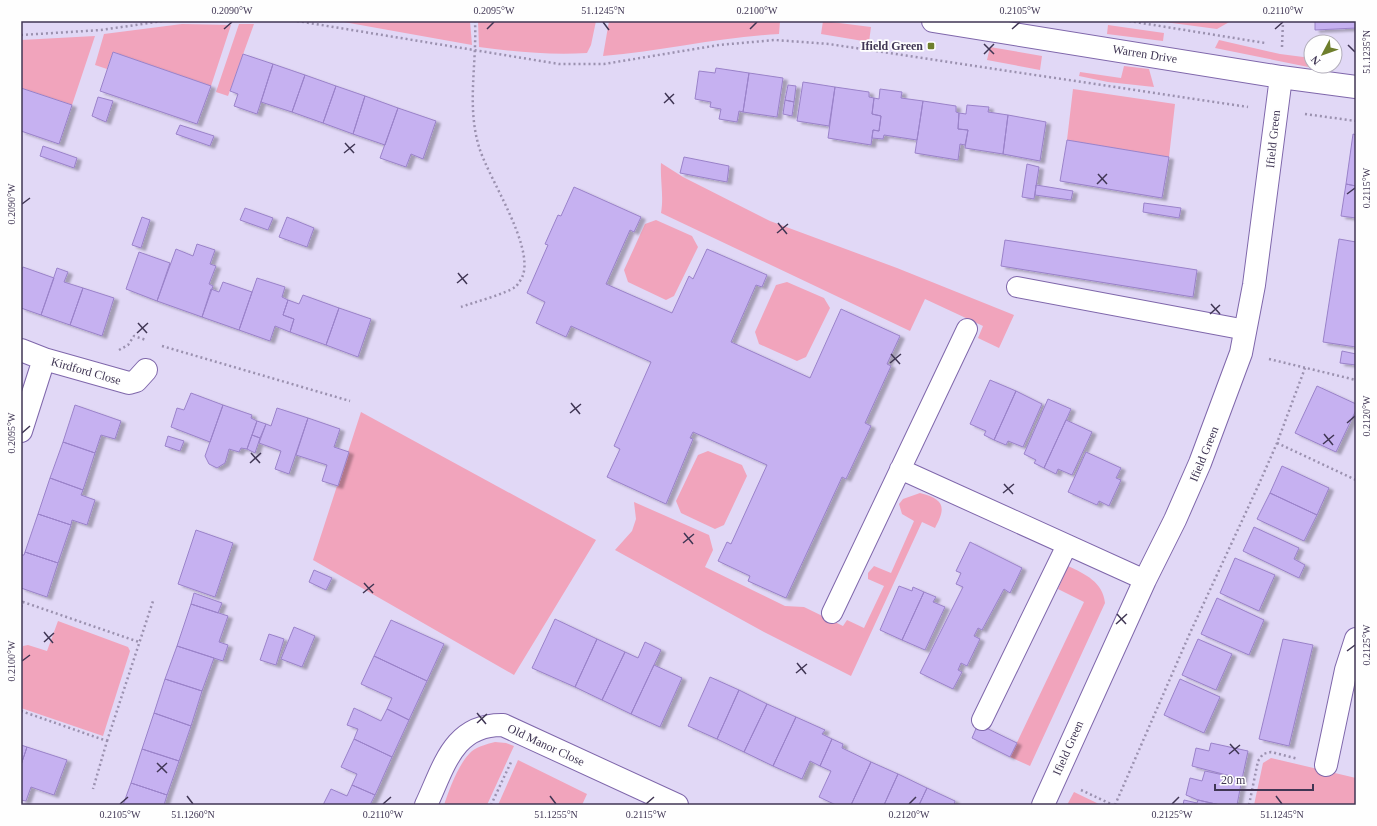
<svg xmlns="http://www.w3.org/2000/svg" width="1377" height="826" viewBox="0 0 1377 826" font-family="'Times New Roman',serif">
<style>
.green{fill:#f1a4bc}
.building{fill:#c6b1f1;stroke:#9a82c9;filter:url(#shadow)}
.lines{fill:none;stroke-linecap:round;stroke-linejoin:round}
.service-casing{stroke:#7f67ab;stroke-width:22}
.minor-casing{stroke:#7f67ab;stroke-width:24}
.tertiary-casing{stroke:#7f67ab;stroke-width:24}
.path{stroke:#9b91af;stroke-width:2.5;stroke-dasharray:2 3;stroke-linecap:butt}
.service{stroke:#fff;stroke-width:20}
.minor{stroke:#fff;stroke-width:22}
.tertiary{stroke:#fff;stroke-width:22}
.ticks{fill:none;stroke:#403654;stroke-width:1.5}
.poi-dot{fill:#6e7e2c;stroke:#fefefe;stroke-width:1.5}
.labels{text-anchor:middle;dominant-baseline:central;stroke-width:3.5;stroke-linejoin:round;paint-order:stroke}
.poi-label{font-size:12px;font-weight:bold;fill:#403654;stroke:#fefefe;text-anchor:end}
.street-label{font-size:12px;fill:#403654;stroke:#fefefe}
.neatline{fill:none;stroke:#403654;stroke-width:1.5}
.ticks-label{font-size:10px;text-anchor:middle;fill:#403654}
</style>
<defs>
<filter id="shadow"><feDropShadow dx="4.5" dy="2.5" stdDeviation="1" flood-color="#0004"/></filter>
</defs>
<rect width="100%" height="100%" fill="#e1d8f6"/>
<path class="green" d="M338 21H470L472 45Z
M478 21H596L591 45 587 53C550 55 516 52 479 47Z
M609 21H780L779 34C720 37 662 51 603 56Z
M823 21 871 27 869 42 821 34Z
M1157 21H1231L1217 29Z
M182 24 231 25 211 86 113 52 107 69 95 65 104 34Z
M239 24H254L228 96 216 92Z
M1108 25 1164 33 1163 41 1107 34Z
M95 36 72 105 21 88V40Z
M1219 40 1280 54 1311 58V66H1318V69L1215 48Z
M990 47 1042 56 1040 70 987 60Z
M1124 66 1149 69 1154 87 1108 82 1079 76 1080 72 1121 78Z
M1073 89 1175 104 1169 157 1067 140Z
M661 163 683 177 770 221 897 268 1014 315 999 348 978 338 983 326 925 299 910 331 661 213C664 196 660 180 661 163Z
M656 220 692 236 698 247 674 296 666 300 628 282 624 270 645 224Z
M787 282 824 298 830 308 806 357 797 361 759 344 755 332 776 285Z
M361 412 596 540 514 675 313 560Z
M708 451 742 465 747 476 724 525 715 529 681 513 676 501 698 455Z
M920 493C945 499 946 508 935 528L922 522 851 676 764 632 615 550 632 531 636 519 634 502 709 535 713 550 705 567 785 606 804 607 843 626 847 620 864 628 884 586 868 579V573L874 566 891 573 914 521 902 514 899 504 903 499Z
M1068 566C1085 574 1103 582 1105 603L1030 766 1010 757 1084 602 1058 589Z
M58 621 128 647 130 651 103 736 21 708V655L23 646 28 645 47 651Z
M495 742 506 743 514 746 487 805H444C449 790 459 762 472 751 479 746 487 744 495 742Z
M1271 758 1356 778V805H1254L1263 763Z
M518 760 587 794 582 805H498Z
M1074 792 1101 805H1067Z"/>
<path class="building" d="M1315 21H1356V28L1315 30Z
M113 52 211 86 197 124 100 91Z
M243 54 273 64 257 114 234 106 238 94 230 91Z
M273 64 305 75 292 112 261 102Z
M716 68 749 73 743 112 739 111 737 122 719 119 721 109 710 107 711 102 695 99 699 71 715 73Z
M749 73 783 78 777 117 743 112Z
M305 75 336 86 323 123 292 112Z
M803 82 835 87 829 126 797 121Z
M788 85 796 86 794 102 785 100Z
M336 86 365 96 353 134 323 123Z
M835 87 869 92V97L874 98 872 114 881 116 879 131 873 130 871 145 828 138Z
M21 88 72 105 59 144 21 131Z
M880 89 902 92 901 98 923 101 917 140 884 135 883 139 872 138 873 130 879 131 881 116 872 114 874 98 879 99Z
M365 96 398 108 385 145 353 134Z
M98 97 113 101 106 122 92 116Z
M785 100 794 102 792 116 783 114Z
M923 101 956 106V112L959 113 958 129 968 130 965 145 960 144 958 160 915 153Z
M967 105 989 107 988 112 1008 115 1003 154 965 148 968 130 958 129 959 113 966 114Z
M398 108 436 121 423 159 411 154 406 167 380 158Z
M1008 115 1046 122 1040 161 1003 154Z
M180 125 214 136 210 146 176 134Z
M1353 134 1356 135V186L1346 184Z
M1067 140 1169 157 1162 198 1060 181Z
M43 146 77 158 74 168 40 156Z
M684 157 729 166 727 182 680 173Z
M1027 164 1039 167 1034 199 1022 197Z
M1346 184 1356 186V218L1341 216Z
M1036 185 1073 191 1071 200 1035 195Z
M574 187 641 217 634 232 630 230 606 284 672 313 689 276 693 279 707 249 767 275 762 287 756 285 731 342 810 378 841 309 900 336 887 364 891 366 865 423 871 426 846 479 842 477 786 598 748 581 750 576 718 561 727 542 731 544 767 465 693 432 690 438 693 439 666 504 607 477 620 449 614 446 651 362 571 326 566 337 536 323 545 302 527 293 548 245 545 244 558 215 561 216Z
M1144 203 1181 208 1179 218 1143 212Z
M245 208 273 218 268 230 240 220Z
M142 217 150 220 141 248 132 245Z
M287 217 314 228 307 247 279 237Z
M1339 239 1356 242V347L1323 342Z
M1005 240 1197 270 1193 297 1001 266Z
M197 244 215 250 210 264 216 266 209 284 213 286 202 317 157 301 176 249 193 256Z
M139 252 170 263 157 301 126 289Z
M23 267 54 278 41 315 21 308V272Z
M57 268 68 272 64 282 83 288 70 325 41 315Z
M257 278 285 287 282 297 288 300 283 315 294 319 290 332 275 326 270 341 239 330Z
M223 282 252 292 239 330 202 317 211 289 219 292Z
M83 288 114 298 102 336 70 325Z
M303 295 339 308 326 345 290 332 294 319 283 315 288 300 299 304Z
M339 308 371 319 358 357 326 345Z
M1342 351 1356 354V365L1340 363Z
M990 380 1016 391 994 440 984 435 986 431 970 424Z
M1317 386 1356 404V410L1336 452 1295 433Z
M1016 391 1042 404 1023 447 1008 441 1006 445 994 440Z
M191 393 223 405 210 442 171 427 177 408 184 410Z
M1048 399 1071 409 1044 468 1034 463 1036 460 1024 454Z
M75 405 121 421 115 439 101 435 95 453 63 442Z
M223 405 252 415 251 418 257 421 247 449 241 448 239 452 229 449 225 463 217 468 209 464 205 456Z
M277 408 308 418 289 474 275 469 281 451 259 443 266 424 271 426Z
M308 418 340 429 334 447 349 452 338 486 322 481 327 465 296 455Z
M1066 420 1092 432 1072 475 1058 469 1056 474 1044 468Z
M257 421 266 424 260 438 252 435Z
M252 435 260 438 255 453 247 449Z
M168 436 184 441 180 451 165 446Z
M63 442 95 453 83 490 50 478Z
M1086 452 1121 468 1116 478 1121 480 1109 506 1099 501 1097 505 1068 492Z
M1282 466 1329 488 1317 515 1270 493Z
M50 478 83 490 81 495 95 500 87 525 72 520 71 525 38 514Z
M1270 493 1317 515 1304 541 1257 519Z
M38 514 71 525 58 563 25 552Z
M1254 527 1299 548 1294 559 1305 565 1299 578 1243 551Z
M196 530 233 543 215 597 178 584Z
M970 542 1022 568 1010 593 1004 589 982 630 978 628 974 636 980 639 967 666 961 663 958 670 962 672 953 689 920 673 963 587 956 584 961 573 956 571Z
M25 552 58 563 47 597 21 588V555H24Z
M1235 558 1275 575 1259 611 1220 593Z
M314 570 332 578 326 590 309 582Z
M899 586 912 591 913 587 924 592 902 640 880 630Z
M924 592 936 597 933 602 945 607 925 650 902 640Z
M194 593 222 603 218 613 191 604Z
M1217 598 1264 620 1249 655 1201 634Z
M191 604 228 616 219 642 228 645 223 661 177 646Z
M555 619 597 639 575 687 532 668Z
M391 620 444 644 427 681 374 656Z
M294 627 315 636 302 667 281 659Z
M269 634 284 639 276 665 260 660Z
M597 639 625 652 602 700 575 687Z
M1198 639 1232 654 1216 690 1182 675Z
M1283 639 1313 645 1289 746 1259 739Z
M645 642 661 650 631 714 602 700 625 652 638 658Z
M177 646 214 658 202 691 165 679Z
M374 656 427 681 409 720 387 709 392 698 361 684Z
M654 665 682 678 660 727 631 714Z
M710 677 739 690 717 739 688 726Z
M165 679 202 691 191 726 154 713Z
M1180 679 1220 697 1204 733 1164 715Z
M739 690 767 704 744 752 717 739Z
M767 704 796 717 773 766 744 752Z
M354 708 381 721 387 709 409 720 392 757 354 739 358 729 347 725Z
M154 713 191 726 179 761 142 749Z
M796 717 825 730 822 734 832 739 820 766 810 761 802 779 773 766Z
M978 724 1017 743 1010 757 972 738Z
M354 739 392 757 375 795 352 785 357 774 341 767Z
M832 739 843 744 842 748 871 762 851 805H836L819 797 831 771 820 766Z
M1211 743 1248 751 1242 779 1192 766 1196 748 1209 751Z
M21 745 27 747 21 765Z
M27 747 67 760 54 795 31 787 26 801 21 800V765Z
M142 749 179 761 167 795 131 783Z
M871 762 898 774 884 805H851Z
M1205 771 1242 779 1237 805H1220L1198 800 1186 795 1190 778 1202 781Z
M898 774 927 788 919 805H884Z
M131 783 167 795 164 805H123Z
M352 785 375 795 370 805H323L331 789 347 796Z
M927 788 955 801 954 805H919Z
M1184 800 1197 803 1198 800 1220 805H1183Z"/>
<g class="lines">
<defs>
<path id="service" d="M1017 287 1246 330
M900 469 1145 580
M832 613 967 329
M982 720 1067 545"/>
<path id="minor" d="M21 350 44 359 21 431
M44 359 129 383 136 381 146 370
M1326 765 1346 670 1356 639
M426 805C444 767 453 724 503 725L677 805"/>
<path id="tertiary" d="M933 21 1281 77 1356 87
M1043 805 1145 580 1175 520 1200 463 1241 353 1254 285 1281 77"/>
</defs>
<use href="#service" class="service-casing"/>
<use href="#minor" class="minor-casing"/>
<use href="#tertiary" class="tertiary-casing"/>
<path class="path" d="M297 21 559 64H604L719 45 775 40 829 44 1248 107
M1129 21 1265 43
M21 35 101 30 163 21
M1282 47 1283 21
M1305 114 1356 121
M461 307C472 303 508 293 515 287 518 285 522 278 523 275 533 245 490 180 480 150 466 108 477 65 475 21
M162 346 350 401
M119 350 128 345 134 336 146 340
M1269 359 1356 380
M1277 443 1356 480
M21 607 23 602 139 642
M21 711 107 741 93 789
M107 741 153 601
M1081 790 1113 805
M491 805 512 760
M1115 805 1190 633 1259 484 1277 443 1305 368
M1249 805 1258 761 1263 754 1271 752 1298 759"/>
<use href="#service" class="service"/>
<use href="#minor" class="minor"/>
<use href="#tertiary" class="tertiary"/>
</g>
<path class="ticks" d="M603 22 609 30M224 29 232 22M487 29 494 22M750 29 757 22M1012 29 1020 22M1275 29 1283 22M984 44 994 54M1348 45 1355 52M984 54 994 44M665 93 674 104M664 103 674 94M345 143 354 153M344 153 355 144M1098 174 1107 184M1097 184 1107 174M1347 194 1355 188M22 204 30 198M778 223 787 234M777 233 788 224M458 273 467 284M457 283 468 274M1211 304 1220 314M1210 314 1220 305M138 323 147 333M137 333 148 323M891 354 900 364M890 363 901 354M571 403 580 414M570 413 581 404M1347 423 1355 416M22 433 30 426M1324 434 1333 445M1323 444 1334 435M251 453 260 463M250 463 261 453M1004 484 1013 494M1003 493 1014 484M684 533 693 544M683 543 694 534M364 583 373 593M363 593 374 584M1117 614 1126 624M1116 624 1127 614M44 632 53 643M44 642 54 633M1347 651 1355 645M22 661 30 655M797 663 806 674M796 673 807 664M477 713 486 724M477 723 487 714M1230 744 1239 754M1229 754 1240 745M157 763 167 773M157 772 167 763M187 796 193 804M550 796 556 804M1276 796 1282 804M120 804 128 797M383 804 391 797M646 804 654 797M909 804 916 797M1172 804 1179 797"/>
<rect class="poi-dot" x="927" y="42" width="8" height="8" rx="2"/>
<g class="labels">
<g class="poi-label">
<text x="923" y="46">Ifield Green</text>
</g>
<g class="street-label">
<text transform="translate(1145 54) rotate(9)">Warren Drive</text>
<text transform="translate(1273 139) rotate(-84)">Ifield Green</text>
<text transform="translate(86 371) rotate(16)">Kirdford Close</text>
<text transform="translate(1204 454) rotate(-68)">Ifield Green</text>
<text transform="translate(546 745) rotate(25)">Old Manor Close</text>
<text transform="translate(1068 748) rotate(-66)">Ifield Green</text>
</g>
</g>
<rect width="1377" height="826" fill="none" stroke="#fefefe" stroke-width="44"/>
<g transform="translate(1323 54) rotate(229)"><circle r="19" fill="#fefefe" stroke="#b2aeba"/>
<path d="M0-3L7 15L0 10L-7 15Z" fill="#6e7e2c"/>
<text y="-6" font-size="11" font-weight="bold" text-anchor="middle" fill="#403654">N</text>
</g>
<path d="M1215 784v6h98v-6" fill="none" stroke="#403654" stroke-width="2"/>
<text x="1221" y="784" font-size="12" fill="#403654" stroke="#fefefe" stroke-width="3" paint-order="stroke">20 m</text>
<rect x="22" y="22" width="1333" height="782" class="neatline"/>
<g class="ticks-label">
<text x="232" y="14">0.2090°W</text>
<text x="494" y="14">0.2095°W</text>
<text x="603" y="14">51.1245°N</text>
<text x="757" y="14">0.2100°W</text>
<text x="1020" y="14">0.2105°W</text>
<text x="1283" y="14">0.2110°W</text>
<text transform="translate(1366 52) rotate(-90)" y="4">51.1235°N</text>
<text transform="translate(1366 188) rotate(-90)" y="4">0.2115°W</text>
<text transform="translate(11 204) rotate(-90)" y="4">0.2090°W</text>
<text transform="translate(1366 416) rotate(-90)" y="4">0.2120°W</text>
<text transform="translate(11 433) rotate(-90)" y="4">0.2095°W</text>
<text transform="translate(1366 645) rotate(-90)" y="4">0.2125°W</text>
<text transform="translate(11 661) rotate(-90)" y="4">0.2100°W</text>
<text x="120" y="818">0.2105°W</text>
<text x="193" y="818">51.1260°N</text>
<text x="383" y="818">0.2110°W</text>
<text x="556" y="818">51.1255°N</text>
<text x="646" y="818">0.2115°W</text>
<text x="909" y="818">0.2120°W</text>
<text x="1172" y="818">0.2125°W</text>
<text x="1282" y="818">51.1245°N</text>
</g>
</svg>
